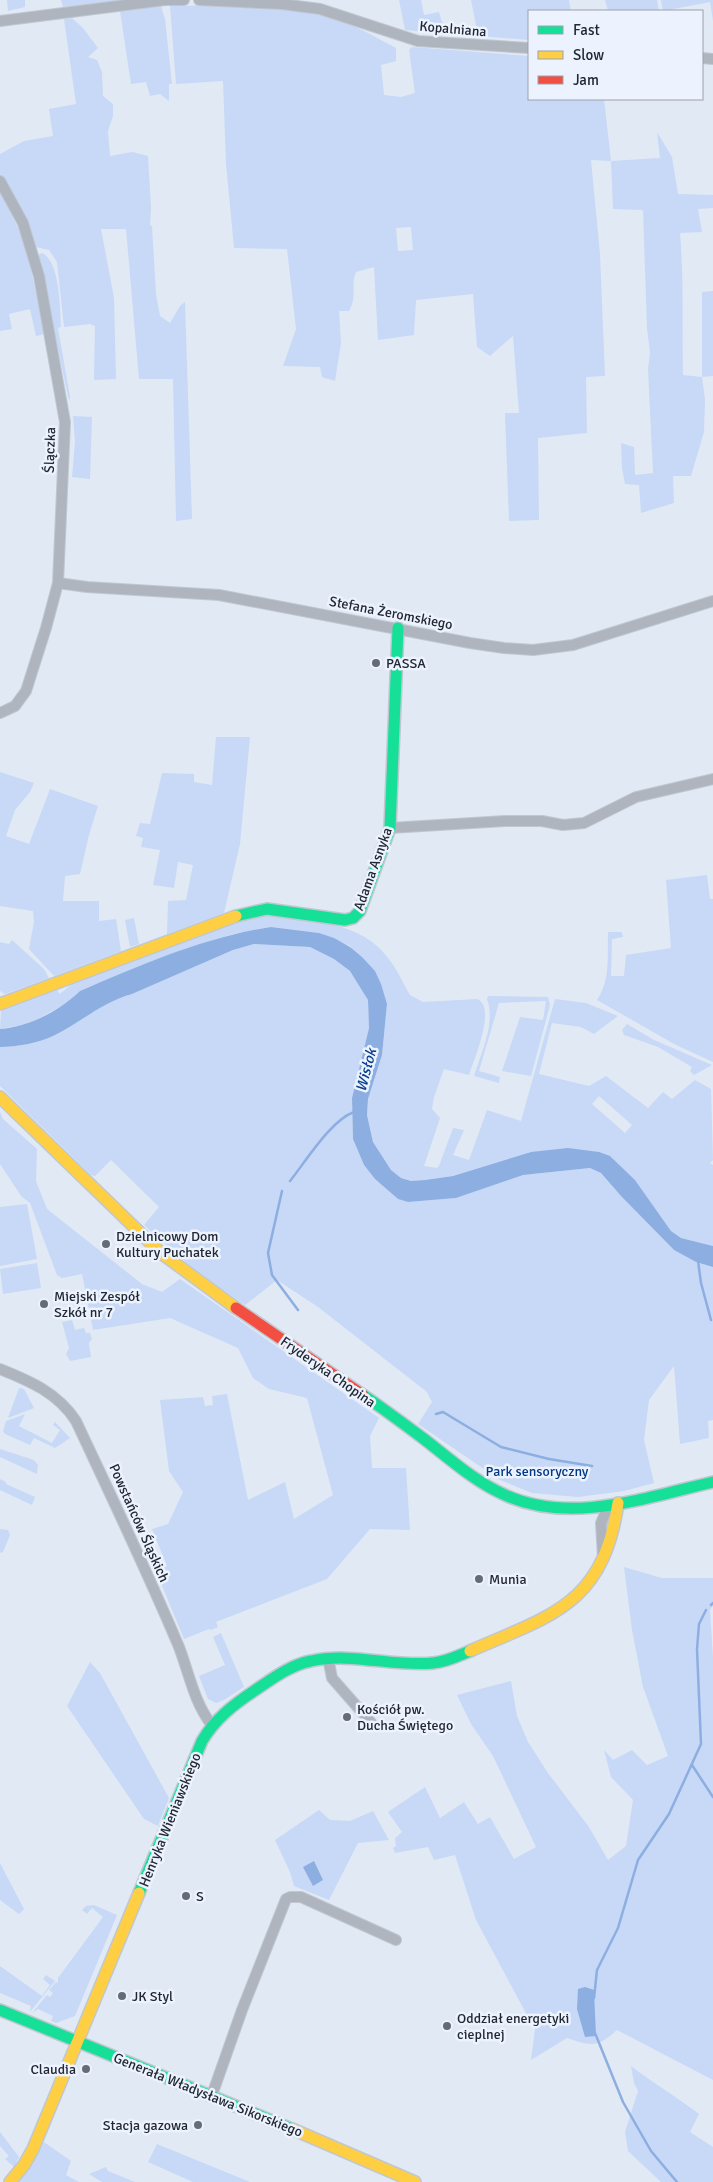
<svg xmlns="http://www.w3.org/2000/svg" width="713" height="2182" viewBox="0 0 713 2182" font-family="Signika,sans-serif">
<style>
.green{fill:#c7d9f6;fill-rule:evenodd}
.water{fill:#8daee1}
.lines{fill:none;stroke-linecap:round;stroke-linejoin:round}
.stream{stroke:#8daee1;stroke-width:2.5}
.street-casing{stroke:#c0c7d0;stroke-width:12}
.fast-casing{stroke:#c0c7d0;stroke-width:14}
.slow-casing{stroke:#c0c7d0;stroke-width:14}
.jam-casing{stroke:#c0c7d0;stroke-width:14}
.street{stroke:#aeb5bf;stroke-width:10}
.fast{stroke:#16e098;stroke-width:11}
.slow{stroke:#ffcf43;stroke-width:11}
.jam{stroke:#f24e42;stroke-width:11}
.poi-dot{fill:#656c76;stroke:#ecf3ff;stroke-width:2}
.labels{text-anchor:middle;dominant-baseline:central;stroke-width:5;stroke-linejoin:round;paint-order:stroke}
.street-label{font-size:14px;fill:#222832;stroke:#ecf3ff}
.poi-label{font-size:14px;fill:#222832;stroke:#ecf3ff;text-anchor:start}
.park-label{font-size:14px;fill:#003786;stroke:#ecf3ff}
.water-label{font-size:15px;font-style:italic;fill:#083e8e;stroke:#ecf3ff}
</style>
<rect width="100%" height="100%" fill="#e1e9f5"/>
<path class="green" d="M7 0H25V7L8 11Z
M61 0H123L63 7Z
M399 0H421L424 15 439 12 443 26 477 30 471 0H569L571 11H529V40L405 30Z
M605 0H657L659 11H608Z
M661 0H713V21L710 2 663 11Z
M161 6 165 19 172 84H169V101L160 94 150 96 146 82 131 84 120 11Z
M170 6C222 5 296 3 344 22 362 29 379 39 396 48V61L381 65 384 95 401 97 415 93 409 50 412 47 529 56V99H604L611 161 660 158 657 132 672 157 678 194 713 195V208L698 209 702 232 680 233C684 280 682 327 683 375L702 377V292L713 291V376L702 377 705 400 704 432 691 476H673L674 503 641 513 639 485 625 484 622 468 621 443 634 447 635 475 653 473 648 369 650 353 647 328 643 210 613 209 611 161 591 160 600 254 605 376 586 377 587 433 538 438 539 520 509 521 505 413H519L513 336 490 356 477 347 473 294 416 300 414 335 378 340 374 267 356 272C350 286 358 295 349 311H339L341 343 335 381 322 377 320 367 283 366 296 329 287 249 234 248 226 164 223 81 176 84ZM411 227 413 250 398 251 396 228Z
M72 18 83 28 98 48 88 57 97 60 102 72 103 96 113 104V116L108 131 110 156 132 152 148 156 151 208 150 225 152 226 156 294 160 316 170 323 180 306 185 302 192 519 176 521 173 379H139L126 229H101L114 298 116 379 94 380 95 326 90 324 64 327 57 262 49 250 36 247 23 215 0 174V154L24 141 53 136 49 109 76 104 64 19Z
M0 191 25 242 45 334 36 336 30 309 9 314 12 329 0 331Z
M42 253C60 261 60 309 61 327L58 328 70 397 69 401 38 255Z
M73 416 92 417 90 479 72 477 75 442Z
M216 737H250L240 844 224 913 167 934 168 901 186 900 193 865 178 862 174 888 153 885 160 850 141 847 143 838 136 836 140 823 150 824 162 773 194 774V782L212 785Z
M0 772 34 783 30 792 15 810 6 836 29 844 50 789 98 806 89 835 80 874 65 876 63 901H99V921L116 919 121 951 54 976 29 949 34 922 33 911 0 906Z
M707 875 710 899H713V1062L676 1045 597 1000C611 979 607 956 608 932H622L623 937 612 939 611 976H624L626 955 671 948 666 880Z
M268 915C310 921 361 921 388 958 397 969 403 983 410 995L423 1002 477 999C497 1007 474 1059 469 1075L444 1069 434 1097 432 1109 440 1118 424 1166 437 1168 439 1166 453 1128 464 1130 453 1155 469 1160 487 1110 521 1121 555 999 586 1003 618 1016 594 1034 581 1027 552 1023 539 1074 589 1086 606 1076 648 1108 663 1092 672 1099 695 1080 711 1089 713 1160 710 1163 713 1165V1246L681 1238 671 1231 635 1180 610 1156 531 1152 453 1176 425 1180 411 1181 401 1178 391 1170 373 1142 367 1115 368 1099 382 1055 387 1004 350 946 319 933 271 927 233 934 188 948 112 977 80 991 69 1002 28 1024 0 1029 1 1011 57 990 60 994 73 983 230 923ZM599 1096 632 1125 625 1133 592 1104Z
M134 918 139 944 130 947 125 920Z
M12 940 44 969 49 978 5 994 0 991V942L9 944Z
M254 944 310 947 334 959 350 971 361 987 368 1000 369 1028 352 1098 353 1139 364 1165 375 1179 398 1199 408 1202 456 1198 523 1175 590 1168 601 1173 621 1196 674 1250 696 1262 713 1267V1420L708 1421 709 1438 680 1444 674 1366 649 1400 644 1440 654 1483 624 1491 578 1497 532 1493 500 1480 418 1424 432 1402 427 1392 318 1307 277 1280 245 1305 191 1267 144 1225 159 1207 111 1160 95 1176 91 1175 0 1086V1047C17 1047 38 1043 53 1036 80 1022 102 1002 132 994L233 950Z
M488 996 548 997 550 1005 531 1076 502 1071 520 1017 543 1020 546 1001 499 1003 479 1071 500 1077 499 1083 474 1076C481 1053 496 1023 487 999Z
M627 1024 654 1040 712 1065 694 1075 690 1071 692 1067 658 1047 624 1035 622 1030Z
M0 1112 3 1119 37 1149 36 1181 47 1209 142 1284 162 1292 180 1279 379 1418 370 1436 372 1468H406L410 1530 370 1529 327 1579 216 1622 218 1627 211 1630 209 1629 184 1639 156 1571 167 1566 152 1529 168 1524 183 1492 169 1471 160 1400 203 1397 205 1406 213 1405 212 1396 227 1394 248 1500 285 1482 294 1519 333 1495 307 1398 269 1389 253 1378 238 1348 170 1318 93 1330 82 1274 62 1278 57 1275 30 1203 21 1196 0 1164Z
M27 1204 37 1259 0 1266V1207Z
M37 1263 41 1288 3 1294 0 1269Z
M72 1320 75 1330 84 1328 86 1333H90L92 1339 89 1343 91 1357 70 1361 66 1354 69 1348 62 1322Z
M19 1388 24 1389 34 1408 8 1418Z
M25 1414 19 1426 52 1443 60 1430 53 1425 55 1422 70 1438 55 1448 34 1438 30 1445 5 1434 3 1431 6 1421Z
M0 1449 34 1460 38 1465 37 1474 0 1457Z
M0 1479 6 1482V1484L35 1497 32 1505 0 1490Z
M0 1529 8 1530 10 1535 3 1552 0 1553Z
M624 1567 662 1578H713V1606L710 1610 713 1657V2080L617 2030C597 2048 592 2046 567 2038L531 2060 535 2030 476 1920 455 1855 434 1860 428 1847 395 1853 393 1848 396 1846 395 1838 402 1832 388 1812 425 1787 440 1818 464 1802 478 1824 490 1817 514 1859 536 1847 493 1756 471 1724 457 1695 511 1681 517 1716 528 1742 548 1773 589 1827 608 1860 626 1846 633 1800 611 1777 604 1750 613 1760 632 1750 647 1765 668 1756 643 1687 632 1630Z
M221 1633 244 1687 224 1700 216 1703 208 1699 199 1676 225 1665 213 1637Z
M90 1662 100 1673 169 1798 158 1826 144 1819 67 1706Z
M319 1810 330 1820 350 1821 373 1811 389 1840 358 1843 329 1900 294 1886 290 1872 275 1840Z
M0 1863 24 1909 19 1914 0 1900Z
M94 1905 117 1915 75 2016 56 2023 51 2021 53 2016 38 2009 32 2013 47 1995 50 1997 53 1993 49 1990 56 1982 58 1983V1978L103 1917 92 1908 87 1914 82 1910 86 1906Z
M0 1966 42 1996 50 1985 43 1979 46 1975 55 1981 30 2012 31 2006 0 1993Z
M631 2066C653 2083 677 2097 699 2114L690 2132 713 2147V2182H661L628 2151 625 2132 638 2091 634 2083Z
M0 2132 19 2157 15 2166H13L5 2159 9 2156 0 2146Z
M44 2142 71 2161 66 2175 79 2182H18L27 2172Z
M157 2144 250 2182H193L148 2162Z
M106 2167 108 2171 135 2182H102L89 2174Z"/>
<path class="water" d="M271 927 319 933 334 938 350 947 362 957 375 971 381 984 387 1004 382 1055 368 1099 367 1115 373 1142 391 1170 401 1178 411 1181 425 1180 453 1176 531 1152 568 1148 599 1152 610 1156 635 1180 671 1231 681 1238 713 1246V1267L696 1262 674 1250 621 1196 601 1173 590 1168 523 1175 456 1198 408 1202 398 1199 375 1179 364 1165 353 1139 352 1098 369 1028 368 1000 350 971 334 959 310 947 254 944 233 950 132 994C102 1002 80 1023 53 1036 38 1043 17 1047 0 1047V1029C29 1027 59 1011 80 991 141 965 205 937 271 927Z
M314 1861 323 1880 313 1886 303 1867Z
M585 1987 594 1990 596 2036 585 2037 577 2009 578 1989Z"/>
<g class="lines">
<path class="stream" d="M290 1181C306 1161 331 1120 354 1112
M282 1191 268 1253 272 1275 298 1310
M698 1261 701 1283 711 1320
M436 1414 443 1412 501 1447 549 1459 592 1466
M711 1605 713 1603
M692 1765 713 1797
M594 1998 597 1970 618 1928 638 1860 669 1814 701 1744 697 1649 699 1624 706 1610
M595 2033 623 2102 651 2151 677 2182"/>
<defs>
<path id="street" d="M199 0 282 4 320 9 418 41 529 48
M0 21 165 0H184
M702 58 713 59
M0 181 23 223 39 276 65 422 58 583 46 628 26 691 15 706 0 713
M58 583 87 587 219 595 470 643 504 648 533 650 573 645 713 601
M390 828 505 821H542L563 825 584 823 636 797 713 779
M0 1369C30 1381 58 1393 76 1421 111 1496 147 1571 179 1647 189 1673 194 1702 211 1724
M603 1557 601 1523 609 1505
M328 1658 332 1678 374 1726
M212 2095 242 2010 286 1899 290 1897H301L396 1940"/>
<path id="fast" d="M236 916 267 909 345 920 353 918 360 911 390 828 398 628
M363 1395C384 1409 404 1424 424 1439 450 1459 475 1482 505 1495 571 1525 647 1497 713 1482
M139 1893 202 1741C215 1719 233 1705 254 1691 272 1679 290 1665 311 1661 352 1652 392 1667 433 1663 446 1662 458 1656 470 1651
M0 2010 292 2129"/>
<path id="slow" d="M0 1004 236 916
M0 1097 161 1253 236 1308
M470 1651C552 1615 603 1605 618 1503
M292 2129 415 2182
M10 2182 24 2165 33 2149 139 1893"/>
<path id="jam" d="M236 1308 363 1395"/>
</defs>
<use href="#street" class="street-casing"/>
<use href="#fast" class="fast-casing"/>
<use href="#slow" class="slow-casing"/>
<use href="#jam" class="jam-casing"/>
<use href="#street" class="street"/>
<use href="#fast" class="fast"/>
<use href="#slow" class="slow"/>
<use href="#jam" class="jam"/>
</g>
<g class="poi-dot">
<circle cx="376" cy="663" r="5"/>
<circle cx="106" cy="1244" r="5"/>
<circle cx="44" cy="1304" r="5"/>
<circle cx="479" cy="1579" r="5"/>
<circle cx="347" cy="1717" r="5"/>
<circle cx="186" cy="1896" r="5"/>
<circle cx="122" cy="1996" r="5"/>
<circle cx="447" cy="2026" r="5"/>
<circle cx="86" cy="2069" r="5"/>
<circle cx="198" cy="2125" r="5"/>
</g>
<g class="labels">
<g class="street-label">
<text transform="translate(453 29) rotate(5)">Kopalniana</text>
<text transform="translate(50 450) rotate(-88)">Ślączka</text>
<text transform="translate(391 613) rotate(11)">Stefana Żeromskiego</text>
<text transform="translate(373 869) rotate(-70)">Adama Asnyka</text>
<text transform="translate(328 1372) rotate(35)">Fryderyka Chopina</text>
<text transform="translate(139 1523) rotate(66)">Powstańców Śląskich</text>
<text transform="translate(170 1820) rotate(-68)">Henryka Wieniawskiego</text>
<text transform="translate(208 2095) rotate(22)">Generała Władysława Sikorskiego</text>
</g>
<g class="poi-label">
<text x="386" y="663">PASSA</text>
<text x="116" y="1236">Dzielnicowy Dom<tspan x="116" dy="16">Kultury Puchatek</tspan></text>
<text x="54" y="1296">Miejski Zespół<tspan x="54" dy="16">Szkół nr 7</tspan></text>
<text x="489" y="1579">Munia</text>
<text x="357" y="1709">Kościół pw.<tspan x="357" dy="16">Ducha Świętego</tspan></text>
<text x="196" y="1896">S</text>
<text x="132" y="1996">JK Styl</text>
<text x="457" y="2018">Oddział energetyki<tspan x="457" dy="16">cieplnej</tspan></text>
<text x="76" y="2069" text-anchor="end">Claudia</text>
<text x="188" y="2125" text-anchor="end">Stacja gazowa</text>
</g>
<g class="park-label">
<text x="537" y="1471">Park sensoryczny</text>
</g>
<g class="water-label">
<text transform="translate(366 1070) rotate(-75)">Wisłok</text>
</g>
</g>
<rect x="528" y="10" width="175" height="90" fill="#ecf3ff" stroke="#9ba2ad"/>
<rect x="538" y="26" width="25" height="8" fill="#16e098" stroke="#9ba2ad"/>
<text x="573" y="35" font-size="15" fill="#222832">Fast</text>
<rect x="538" y="51" width="25" height="8" fill="#ffcf43" stroke="#9ba2ad"/>
<text x="573" y="60" font-size="15" fill="#222832">Slow</text>
<rect x="538" y="76" width="25" height="8" fill="#f24e42" stroke="#9ba2ad"/>
<text x="573" y="85" font-size="15" fill="#222832">Jam</text>
</svg>
